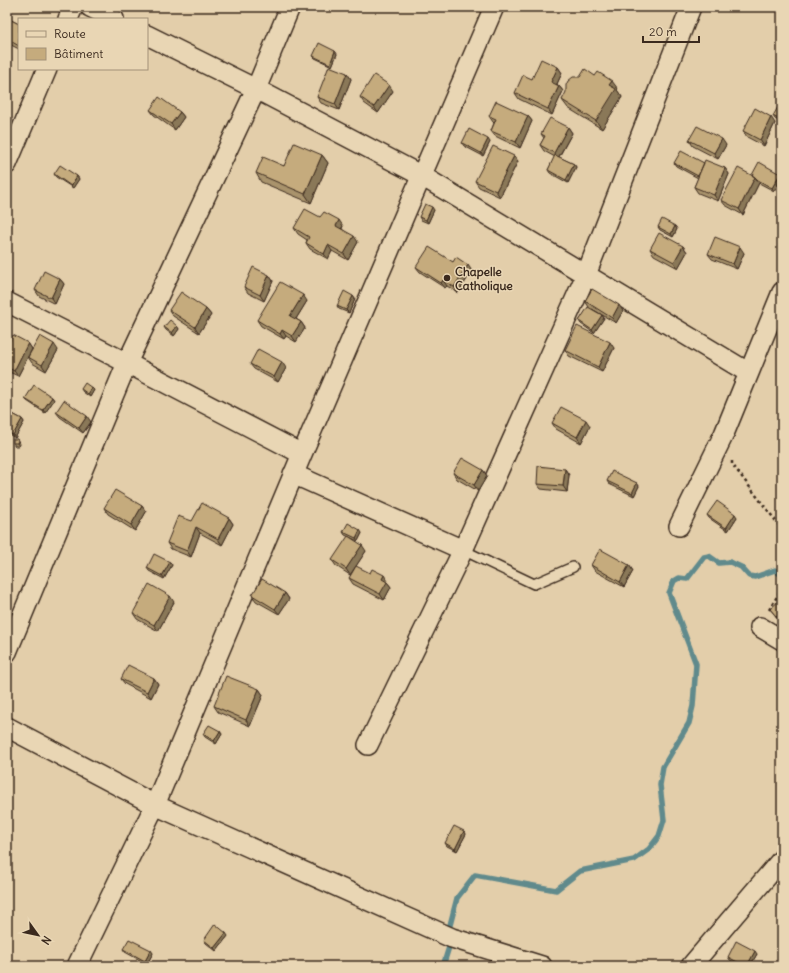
<svg xmlns="http://www.w3.org/2000/svg" width="789" height="973" viewBox="0 0 789 973" font-family="Delius,sans-serif">
<style>
.lines{fill:none;stroke-linecap:round;stroke-linejoin:round}
.stream{stroke:#618a8c;stroke-width:5.5}
.lane-casing{stroke:#3b2a1e;stroke-width:12}
.street-casing{stroke:#3b2a1e;stroke-width:22}
.path{stroke:#3b2a1e;stroke-width:2.5;stroke-dasharray:3 3;stroke-linecap:butt}
.lane{stroke:#e9d6b4;stroke-width:9}
.street{stroke:#e9d6b4;stroke-width:19}
.wall{fill:#a9936c;stroke:#3b2a1e}
.shaded-wall{fill:#8a7858;stroke:#3b2a1e}
.building{fill:#c5ab7d;stroke:#3b2a1e}
.poi-dot{fill:#3b2a1e;stroke:#e9d6b4;stroke-width:1.5}
.labels{text-anchor:middle;dominant-baseline:central;stroke-width:3;stroke-linejoin:round;paint-order:stroke}
.poi-label{font-size:12px;font-weight:bold;fill:#3b2a1e;stroke:#e9d6b4;text-anchor:start}
</style>
<rect width="100%" height="100%" fill="#e3ceaa"/>
<filter id="ink" filterUnits="userSpaceOnUse"><feTurbulence type="fractalNoise" baseFrequency=".025" numOctaves="2"/><feDisplacementMap in="SourceGraphic" scale="8" xChannelSelector="R" yChannelSelector="G"/><feConvolveMatrix kernelMatrix="1 2 1 2 8 2 1 2 1" color-interpolation-filters="sRGB"/></filter>
<g filter="url(#ink)">
<g class="lines">
<path class="stream" d="M443 966 449 947V929L457 898 475 875 556 890 580 871 634 860 649 849 659 836 664 820 660 785 663 767 689 723 693 706 696 664 669 593 674 581 679 578 687 579 704 557 709 556 719 563 730 562 741 567 749 576 755 577 775 570 781 575H782"/>
<defs>
<path id="lane" d="M463 550 534 584 573 567"/>
<path id="street" d="M90 7 114 19
M68 19 73 7
M147 35 256 89 422 176 749 373
M7 164 47 69
M7 302 127 363 302 454
M293 474 463 550
M679 526 724 434 782 292
M760 627 782 640
M7 652 127 363 256 89 290 7
M7 727 155 805 443 934 452 938 542 966
M368 745 463 550 586 275 691 7
M77 966 155 805 302 454 494 7
M691 966 782 859"/>
</defs>
<use href="#lane" class="lane-casing"/>
<use href="#street" class="street-casing"/>
<path class="path" d="M732 461V464L782 529
M769 610 782 588"/>
<use href="#lane" class="lane"/>
<use href="#street" class="street"/>
</g>
<path class="wall" d="M7 18 19 24V49L7 43Z
M335 51 337 54 332 66 315 58 313 56Z
M558 67 562 73 557 84 559 86 563 91 552 115 519 99 515 93 532 79Z
M347 73 351 79 339 110 321 103 317 97Z
M595 76 618 89 617 90 622 97 602 129 568 108 562 100 580 77Z
M393 91 378 113 364 103 360 97Z
M150 110 180 112 184 117 175 130 154 115Z
M782 110V123L775 119 773 116Z
M489 116H528L532 121 520 148 495 136 491 131 494 123 493 122Z
M775 123 764 146 747 137 743 131Z
M568 127 572 133 559 157 574 164 576 167 568 183 550 173 548 170 555 157 544 151 540 145 544 138 541 134Z
M689 140 726 145 718 159 693 146Z
M490 142 483 156 464 146 462 143Z
M322 155 328 163 311 203 261 182 256 173Z
M518 161 500 197 479 187 475 181Z
M674 163H704L725 168 729 174 718 201 698 193 694 187 698 178 676 166Z
M54 174 77 176 79 179 73 188 56 177Z
M780 174 782 177 774 191 759 183 743 215 725 205 721 200 752 175Z
M434 210 428 223 421 220 419 217Z
M320 217 343 226 342 229 358 242 348 260 332 251 328 259 310 249 306 243 307 240 298 234 294 228Z
M675 226 677 229 673 237 660 230 658 227Z
M683 246 687 252 678 268 654 255 650 249Z
M744 253 737 269 712 259 708 254Z
M453 262 472 271 458 293 447 286 445 288 420 272 416 267Z
M269 275 273 281 264 301 248 293 244 287Z
M60 279 64 284 55 304 39 296 35 290Z
M353 296 355 299 349 313 339 309 337 306Z
M307 301 296 319 301 322 305 328 296 342 286 336 284 339 261 326 257 320Z
M585 301 623 311 616 323 592 309 602 315 604 318 594 333 581 324 579 321 589 307Z
M206 309 211 315 199 333 173 316 169 310Z
M177 326 179 329 174 336 166 330 164 327Z
M28 343 32 349 58 350 46 371 32 363 28 357 18 376 7 371V346Z
M614 348 602 372 569 356 565 350Z
M250 364 286 368 278 382 254 369Z
M92 388 94 390 90 397 83 392 81 389Z
M52 397 54 400 45 413 27 401 25 399Z
M7 411 22 419 24 422 15 438 7 433Z
M56 412 91 422 83 433 60 417Z
M552 423 590 426 581 443 556 429Z
M17 439 20 444 19 446H15L13 443Z
M565 469 569 475 567 492 541 489 537 484Z
M483 470 487 476 478 491 457 479 453 473Z
M607 481 637 483 639 486 634 496 609 484Z
M142 506 146 512 135 531 108 514 104 508Z
M707 515 737 517 728 531 709 518Z
M229 518 233 524 222 545 200 533 191 557 171 549 167 543 192 521Z
M343 532 362 533 358 541 345 535Z
M366 551 350 575 336 566 332 560Z
M170 562 172 565 164 579 149 571 147 568Z
M591 565H629L633 571 624 587 595 571Z
M370 573 388 581 387 582 391 587 384 600 353 584 349 578Z
M285 593 289 599 279 614 256 601 252 595Z
M782 600V624L770 609Z
M174 602 158 631 137 619 133 613Z
M154 678 158 684 151 698 125 684 121 679Z
M259 689 263 695 250 726 218 712 214 706Z
M203 734H222L216 744 205 737Z
M464 831 466 834 457 851 447 846 445 843Z
M228 936 216 951 206 943 204 940Z
M123 949 153 953 147 964 125 952Z
M757 954 750 966H741L730 960 728 957Z"/>
<path class="shaded-wall" d="M7 48 8 50 7 52 11 58 7 66Z
M335 51 337 54 332 66 330 64Z
M558 67 562 73 555 88 551 82Z
M347 73 351 79 339 110 335 104Z
M612 81 618 89 617 90 622 97 602 129 596 121 609 85Z
M389 85 393 91 378 113 374 107Z
M559 86 563 91 552 115 548 109Z
M180 112 184 117 175 130 171 124Z
M528 116 532 121 520 148 516 142Z
M771 117 775 123 764 146 760 140Z
M568 127 572 133 558 158 554 153Z
M488 139 490 142 483 156 481 153Z
M722 139 726 145 718 159 714 153Z
M322 155 328 163 311 203 305 194Z
M514 156 518 161 500 197 496 191Z
M574 164 576 167 568 183 566 180Z
M725 168 729 174 718 201 714 195Z
M780 174 782 177 774 191 772 188Z
M77 176 79 179 73 188 71 186Z
M755 177 759 183 743 215 739 209Z
M432 207 434 210 428 223 426 220Z
M339 220 343 226 340 231 336 226Z
M675 226 677 229 673 237 671 234Z
M354 236 358 242 348 260 344 254Z
M328 245 332 251 328 259 324 254Z
M683 246 687 252 678 268 674 262Z
M740 247 744 253 737 269 733 264Z
M468 265 472 271 458 293 454 287Z
M269 275 273 281 264 301 260 295Z
M60 279 64 284 55 304 51 298Z
M443 280 447 286 445 288 441 283Z
M303 295 307 301 294 322 290 316Z
M353 296 355 299 349 313 346 310Z
M619 305 623 311 616 323 612 318Z
M206 309 211 315 199 333 195 327Z
M602 315 604 318 594 333 592 330Z
M301 322 305 328 296 342 292 336Z
M177 326 179 329 174 336 172 333Z
M282 330 286 336 284 339 280 334Z
M610 342 614 348 602 372 598 367Z
M28 343 32 349 18 376 14 371Z
M54 344 58 350 46 371 42 365Z
M282 362 286 368 278 382 274 377Z
M92 388 94 390 90 397 88 394Z
M52 397 54 400 45 413 43 410Z
M87 416 91 422 83 433 79 428Z
M22 419 24 422 15 438 13 435Z
M586 420 590 426 581 443 577 437Z
M18 441 20 444 19 446 17 443Z
M565 469 569 475 567 492 563 486Z
M483 470 487 476 478 491 474 485Z
M637 483 639 486 634 496 632 493Z
M142 506 146 512 135 531 131 525Z
M735 514 737 517 728 531 726 528Z
M229 518 233 524 222 545 218 539Z
M196 527 200 533 191 557 187 551Z
M360 530 362 533 358 541 356 538Z
M362 545 366 551 350 575 346 569Z
M170 562 172 565 164 579 162 576Z
M629 565 633 571 624 587 620 582Z
M384 575 388 581 387 582 391 587 384 600 380 594 382 579Z
M285 593 289 599 279 614 275 609Z
M170 596 174 602 158 631 154 625Z
M154 678 158 684 151 698 147 692Z
M259 689 263 695 250 726 246 720Z
M220 731 222 734 216 744 214 741Z
M464 831 466 834 457 851 455 849Z
M226 933 228 936 216 951 214 948Z
M151 950 153 953 147 964 145 961Z
M755 951 757 954 750 966H747Z"/>
<path class="building" d="M7 18 19 24V46L7 39Z
M319 43 335 51 330 64 313 56Z
M541 59 558 67 551 82 559 86 548 109 515 93 523 75 532 79Z
M329 66 347 73 335 104 317 97Z
M585 69 595 76 598 72 612 81 609 85 616 89 596 121 562 100 566 92V85L568 81 573 77H580Z
M374 75 389 85 374 107 360 97Z
M159 97 180 112 171 124 150 110Z
M496 101 528 116 516 142 491 131 496 119 489 116Z
M778 107 782 110V121L773 116Z
M755 108 771 117 760 140 743 131Z
M550 118 568 127 554 153 540 145 545 136 541 134Z
M697 126 722 139 714 153 689 140Z
M469 129 488 139 481 153 462 143Z
M294 143 322 155 305 194 256 173 263 157 284 166Z
M493 146 514 156 496 191 475 181Z
M681 151 704 163 698 176 674 163Z
M555 155 574 164 566 180 548 170Z
M705 160 725 168 714 195 694 187Z
M759 162 780 174 772 188 758 180 755 177 752 175Z
M60 165 77 176 71 186 54 174Z
M738 168 755 177 739 209 721 200Z
M425 204 432 207 426 220 419 217Z
M305 209 320 217 324 212 339 220 336 226 354 236 344 254 328 245 324 254 306 243 309 237 294 228Z
M662 219 675 226 671 234 658 227Z
M659 233 683 246 674 262 650 249Z
M715 237 740 247 733 264 708 254Z
M429 247 453 262 456 257 468 265 454 287 443 280 441 283 416 267Z
M253 267 269 275 260 295 244 287Z
M44 271 60 279 51 298 35 290Z
M280 282 303 295 290 316 301 322 292 336 282 330 280 334 257 320Z
M592 289 619 305 612 318 585 301Z
M344 291 353 296 346 310 337 306Z
M181 292 206 309 195 327 169 310Z
M588 307 602 315 592 330 579 321Z
M170 320 177 326 172 333 164 327Z
M577 326 610 342 598 367 565 350Z
M13 335 28 343 14 371 7 367V346Z
M40 336 54 344 42 365 28 357Z
M258 349 282 362 274 377 250 364Z
M85 383 92 388 88 394 81 389Z
M34 385 52 397 43 410 25 399Z
M64 400 87 416 79 428 56 412Z
M561 407 586 420 577 437 552 423Z
M7 411 22 419 13 435 7 432Z
M13 439H17L18 441 17 443H13Z
M462 458 483 470 474 485 453 473Z
M538 466 565 469 563 486 537 484Z
M612 471 637 483 632 493 607 481Z
M115 490 142 506 131 525 104 508Z
M717 501 735 514 726 528 707 515Z
M202 503 229 518 218 539 196 527 187 551 167 543 178 516 192 521Z
M348 523 360 530 356 538 343 532Z
M348 536 362 545 346 569 332 560Z
M600 549 629 565 620 582 591 565Z
M154 554 170 562 162 576 147 568Z
M356 566 370 573 372 569 384 575 382 579 387 582 380 594 349 578Z
M262 579 285 593 275 609 252 595Z
M149 584 170 596 154 625 133 613Z
M781 599 782 600V623L770 609Z
M128 665 154 678 147 692 121 679Z
M780 666H782V684H779Z
M226 676 259 689 246 720 214 706Z
M209 725 220 731 214 741 203 734Z
M454 826 464 831 455 849 445 843Z
M215 924 226 933 214 948 204 940Z
M129 939 151 950 145 961 123 949Z
M736 941 755 951 747 966H745L728 957Z"/>
</g>
<circle class="poi-dot" cx="447" cy="278" r="4"/>
<g class="labels">
<g class="poi-label">
<text x="455" y="271">Chapelle<tspan x="455" dy="14">Catholique</tspan></text>
</g>
</g>
<rect width="789" height="973" fill="none" stroke="#e9d6b4" stroke-width="24"/>
<rect x="12" y="12" width="765" height="949" fill="none" stroke="#3b2a1e" stroke-width="1.5" filter="url(#ink)"/>
<rect x="18" y="18" width="130" height="52" fill="#e9d6b4" stroke="#a39178"/>
<rect x="26" y="31" width="20" height="6" fill="#e9d6b4" stroke="#a39178"/>
<text x="54" y="38" font-size="12" fill="#3b2a1e">Route</text>
<rect x="26" y="48" width="20" height="12" fill="#c5ab7d" stroke="#a39178"/>
<text x="54" y="58" font-size="12" fill="#3b2a1e">Bâtiment</text>
<g transform="translate(38 935) rotate(123)" stroke="#e9d6b4" stroke-width="3" paint-order="stroke">
<path d="M0-3L7 15L0 10L-7 15Z" fill="#3b2a1e"/>
<text y="-6" font-size="11" font-weight="bold" text-anchor="middle" fill="#3b2a1e">N</text>
</g>
<path d="M643 36v6h56v-6" fill="none" stroke="#3b2a1e" stroke-width="2"/>
<text x="649" y="36" font-size="12" fill="#3b2a1e" stroke="#e9d6b4" stroke-width="3" paint-order="stroke">20 m</text>
</svg>
